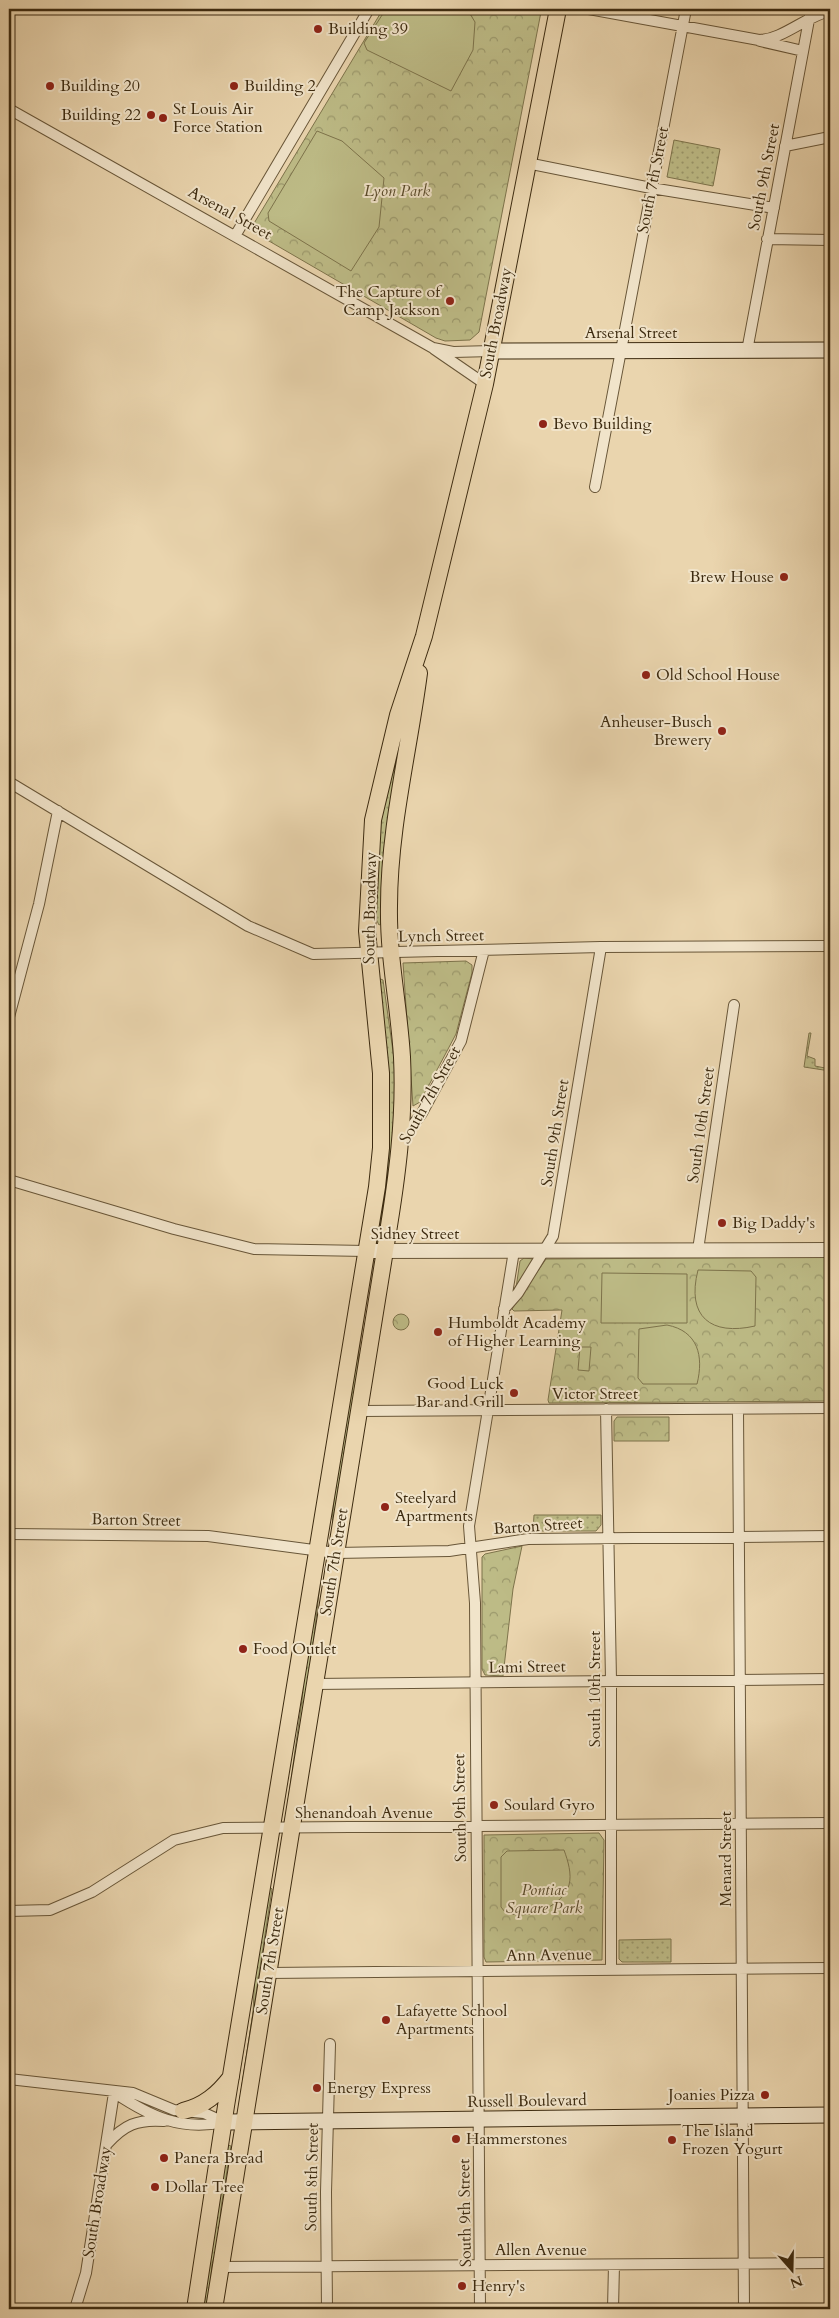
<svg xmlns="http://www.w3.org/2000/svg" width="839" height="2318" viewBox="0 0 839 2318" font-family="Cardo,serif">
<style>
.grass{fill:url(#grass-dots);stroke:#7d734b}
.park{fill:url(#park-crowns);stroke:#7d734b}
.garden{fill:#bdbb86;stroke:#7d734b}
.lines{fill:none;stroke-linecap:round;stroke-linejoin:round}
.minor-casing{stroke:#685638;stroke-width:12}
.tertiary-casing{stroke:#685638;stroke-width:16}
.secondary-casing{stroke:#3d2b10;stroke-width:17}
.primary-casing{stroke:#3d2b10;stroke-width:18}
.minor{stroke:#f1e4ca;stroke-width:10}
.tertiary{stroke:#f1e4ca;stroke-width:14}
.secondary{stroke:#f1e4ca;stroke-width:15}
.primary{stroke:#ead5ae;stroke-width:16}
.poi-dot{fill:#8f2418;stroke:#f1e4ca;stroke-width:2}
.labels{text-anchor:middle;dominant-baseline:central;stroke-width:4;stroke-linejoin:round;paint-order:stroke}
.poi-label{font-size:16px;fill:#3d2b10;stroke:#f1e4ca;text-anchor:start}
.street-label{font-size:16px;fill:#3d2b10;stroke:#f1e4ca}
.park-label{font-size:16px;font-style:italic;fill:#574828;stroke:#f1e4ca}
</style>
<defs>
<pattern id="grass-dots" width="8" height="8" patternUnits="userSpaceOnUse" patternTransform="scale(1.25)"><rect width="8" height="8" fill="#bdbb86"/><path d="M2 2h.1M6 6h.1" fill="none" stroke="#9b986c" stroke-width="1.8" stroke-linecap="round"/></pattern>
<pattern id="park-crowns" width="20" height="18" patternUnits="userSpaceOnUse" patternTransform="scale(1.25)"><rect width="20" height="18" fill="#bdbb86"/><path d="M2 6a3 3 0 1 1 6 0M12 15a3 3 0 1 1 6 0" fill="none" stroke="#9b986c"/></pattern>
</defs>
<rect width="100%" height="100%" fill="#ead5ae"/>
<filter id="stains"><feTurbulence type="fractalNoise" baseFrequency=".004" numOctaves="4"/><feColorMatrix values="0 0 0 0 .2 0 0 0 0 .09 0 0 0 0 .02 0 0 0 .5 -.17"/></filter>
<radialGradient id="worn" r=".72"><stop offset=".6" stop-color="#630" stop-opacity="0"/><stop offset="1" stop-color="#630" stop-opacity=".3"/></radialGradient>
<path class="grass" d="M674 140 720 149 713 186 667 177Z
M396 744 403 746 381 924 379 925 376 919 379 823Z
M378 978 383 980 397 1080 396 1135 380 1229 379 1225 389 1153Z
M809 1033H811L807 1056 815 1059V1066L830 1069V1071L804 1067Z
M370 1277 359 1349 357 1390 334 1522 332 1519 340 1444Z
M534 1515H601V1525L596 1531H533Z
M321 1575 310 1673 288 1801 302 1700 307 1648Z
M270 1887 272 1889 240 2098 253 2012 255 1973Z
M671 1939V1962H622L619 1959V1940Z
M228 2145 231 2146 221 2208 218 2244 212 2264 208 2309H204L208 2264Z"/>
<path class="park" d="M383 9H540L541 12 479 332 470 340 445 341 436 338 250 230Z
M466 961 472 965V973L456 1034 420 1102 413 1106 403 963Z
M830 1257V1401L549 1403 548 1400 562 1310 514 1311 512 1309 546 1259Z
M393 1322a8 8 0 1 1 16 0a8 8 0 1 1-16 0Z
M617 1417H669V1441H614V1421Z
M522 1546 513 1589 503 1676 485 1675 482 1669V1557L485 1554Z
M599 1833 604 1840 602 1960 486 1962 484 1957V1835Z"/>
<path class="garden" d="M386 9H467L475 22 473 50 451 91 367 50 364 43Z
M317 131 342 141 384 178 379 227 351 271 269 221 268 213Z
M524 1258 534 1259 516 1288 520 1261Z
M698 1270 751 1271 756 1277 755 1326C711 1336 686 1317 698 1270Z
M602 1273 687 1274V1323H601Z
M667 1325C698 1331 704 1356 697 1384H643L638 1378 639 1329Z
M580 1347H591L589 1371 578 1370Z
M564 1850C568 1861 572 1874 569 1885 562 1908 524 1921 505 1912L501 1907V1857L507 1851Z"/>
<g class="lines">
<defs>
<path id="minor" d="M589 9 759 40C782 40 806 16 830 11
M760 41 803 51
M9 109 433 348 453 352 492 351
M785 146 830 137
M527 163 651 188 774 208
M235 236 369 9
M767 239 830 240
M434 349 485 384
M747 351 811 9
M595 487 686 9
M9 782 248 926 313 954 601 947 830 946
M9 1017 39 904 58 811
M401 1140 422 1113 461 1041 484 950
M9 1180 174 1229 254 1249 366 1251
M698 1250 734 1005
M504 1309 518 1293 553 1236 601 947
M606 1409 611 1680V1969
M738 1409 744 2309
M360 1411 830 1408
M9 1534 208 1536 336 1553 449 1551 528 1539 830 1536
M314 1684 830 1679
M9 1911 50 1910 92 1892 174 1840 223 1828 830 1823
M268 1973 830 1968
M9 2079 133 2093 174 2110 204 2113 224 2122
M115 2093C151 2117 181 2131 224 2122
M107 2144C124 2125 137 2119 164 2121
M221 2267 830 2263
M75 2309 86 2273 114 2093
M327 2309 326 2192 330 2044
M480 2309 475 1603 469 1526 514 1251
M613 2309 614 2265"/>
<path id="tertiary" d="M366 1251 830 1250"/>
<path id="secondary" d="M492 351 830 350
M224 2122 830 2115"/>
<path id="primary" d="M183 2111C204 2106 218 2094 231 2077
M195 2309 226 2106 377 1187 381 1148V1073L367 931 373 820 398 715 424 636 485 384 558 9
M214 2309 387 1238C397 1178 405 1119 402 1057 399 1006 388 957 389 906 389 828 409 750 419 673"/>
</defs>
<use href="#minor" class="minor-casing"/>
<use href="#tertiary" class="tertiary-casing"/>
<use href="#secondary" class="secondary-casing"/>
<use href="#primary" class="primary-casing"/>
<use href="#minor" class="minor"/>
<use href="#tertiary" class="tertiary"/>
<use href="#secondary" class="secondary"/>
<use href="#primary" class="primary"/>
</g>
<g class="poi-dot">
<circle cx="318" cy="29" r="5"/>
<circle cx="50" cy="86" r="5"/>
<circle cx="234" cy="86" r="5"/>
<circle cx="151" cy="115" r="5"/>
<circle cx="163" cy="118" r="5"/>
<circle cx="450" cy="301" r="5"/>
<circle cx="543" cy="424" r="5"/>
<circle cx="784" cy="577" r="5"/>
<circle cx="646" cy="675" r="5"/>
<circle cx="722" cy="731" r="5"/>
<circle cx="722" cy="1223" r="5"/>
<circle cx="438" cy="1332" r="5"/>
<circle cx="514" cy="1393" r="5"/>
<circle cx="385" cy="1507" r="5"/>
<circle cx="243" cy="1649" r="5"/>
<circle cx="494" cy="1805" r="5"/>
<circle cx="386" cy="2020" r="5"/>
<circle cx="317" cy="2088" r="5"/>
<circle cx="765" cy="2095" r="5"/>
<circle cx="456" cy="2139" r="5"/>
<circle cx="672" cy="2140" r="5"/>
<circle cx="164" cy="2158" r="5"/>
<circle cx="155" cy="2187" r="5"/>
<circle cx="462" cy="2286" r="5"/>
</g>
<g class="labels">
<g class="poi-label">
<text x="328" y="29">Building 39</text>
<text x="60" y="86">Building 20</text>
<text x="244" y="86">Building 2</text>
<text x="173" y="109">St Louis Air<tspan x="173" dy="18">Force Station</tspan></text>
<text x="141" y="115" text-anchor="end">Building 22</text>
<text x="440" y="292" text-anchor="end">The Capture of<tspan x="440" dy="18">Camp Jackson</tspan></text>
<text x="553" y="424">Bevo Building</text>
<text x="774" y="577" text-anchor="end">Brew House</text>
<text x="656" y="675">Old School House</text>
<text x="712" y="722" text-anchor="end">Anheuser-Busch<tspan x="712" dy="18">Brewery</tspan></text>
<text x="732" y="1223">Big Daddy's</text>
<text x="448" y="1323">Humboldt Academy<tspan x="448" dy="18">of Higher Learning</tspan></text>
<text x="504" y="1384" text-anchor="end">Good Luck<tspan x="504" dy="18">Bar and Grill</tspan></text>
<text x="395" y="1498">Steelyard<tspan x="395" dy="18">Apartments</tspan></text>
<text x="253" y="1649">Food Outlet</text>
<text x="504" y="1805">Soulard Gyro</text>
<text x="396" y="2011">Lafayette School<tspan x="396" dy="18">Apartments</tspan></text>
<text x="327" y="2088">Energy Express</text>
<text x="755" y="2095" text-anchor="end">Joanies Pizza</text>
<text x="682" y="2131">The Island<tspan x="682" dy="18">Frozen Yogurt</tspan></text>
<text x="466" y="2139">Hammerstones</text>
<text x="174" y="2158">Panera Bread</text>
<text x="165" y="2187">Dollar Tree</text>
<text x="472" y="2286">Henry's</text>
</g>
<g class="street-label">
<text transform="translate(764 177) rotate(-79)">South 9th Street</text>
<text transform="translate(653 180) rotate(-79)">South 7th Street</text>
<text transform="translate(230 213) rotate(29)">Arsenal Street</text>
<text transform="translate(496 323) rotate(-79)">South Broadway</text>
<text x="631" y="333">Arsenal Street</text>
<text transform="translate(370 908) rotate(-89)">South Broadway</text>
<text transform="translate(441 936) rotate(-1)">Lynch Street</text>
<text transform="translate(430 1095) rotate(-61)">South 7th Street</text>
<text transform="translate(701 1125) rotate(-82)">South 10th Street</text>
<text transform="translate(555 1133) rotate(-81)">South 9th Street</text>
<text x="415" y="1234">Sidney Street</text>
<text x="595" y="1394">Victor Street</text>
<text transform="translate(136 1520) rotate(1)">Barton Street</text>
<text transform="translate(538 1526) rotate(-4)">Barton Street</text>
<text transform="translate(334 1562) rotate(-81)">South 7th Street</text>
<text transform="translate(527 1667) rotate(-1)">Lami Street</text>
<text transform="translate(595 1689) rotate(-90)">South 10th Street</text>
<text transform="translate(460 1808) rotate(-91)">South 9th Street</text>
<text x="364" y="1813">Shenandoah Avenue</text>
<text transform="translate(726 1859) rotate(-90)">Menard Street</text>
<text transform="translate(549 1955) rotate(-1)">Ann Avenue</text>
<text transform="translate(270 1961) rotate(-81)">South 7th Street</text>
<text transform="translate(527 2101) rotate(-1)">Russell Boulevard</text>
<text transform="translate(312 2177) rotate(-89)">South 8th Street</text>
<text transform="translate(97 2202) rotate(-81)">South Broadway</text>
<text transform="translate(465 2213) rotate(-91)">South 9th Street</text>
<text x="541" y="2250">Allen Avenue</text>
</g>
<g class="park-label">
<text x="397" y="191">Lyon Park</text>
<text x="544" y="1890">Pontiac<tspan x="544" dy="18">Square Park</tspan></text>
</g>
</g>
<rect width="839" height="2318" fill="none" stroke="#ead5ae" stroke-width="30"/>
<rect x="10" y="10" width="819" height="2298" fill="none" stroke="#3d2b10" stroke-width="2.5"/>
<rect x="15" y="15" width="809" height="2288" fill="none" stroke="#3d2b10"/>
<g transform="translate(792 2270) rotate(160)" stroke="#f1e4ca" stroke-width="4" paint-order="stroke">
<path d="M0-4L9 19L0 12L-9 19Z" fill="#3d2b10"/>
<text y="-8" font-size="14" font-weight="bold" text-anchor="middle" fill="#3d2b10">N</text>
</g>
<rect width="100%" height="100%" filter="url(#stains)"/>
<rect width="100%" height="100%" fill="url(#worn)"/>
</svg>
